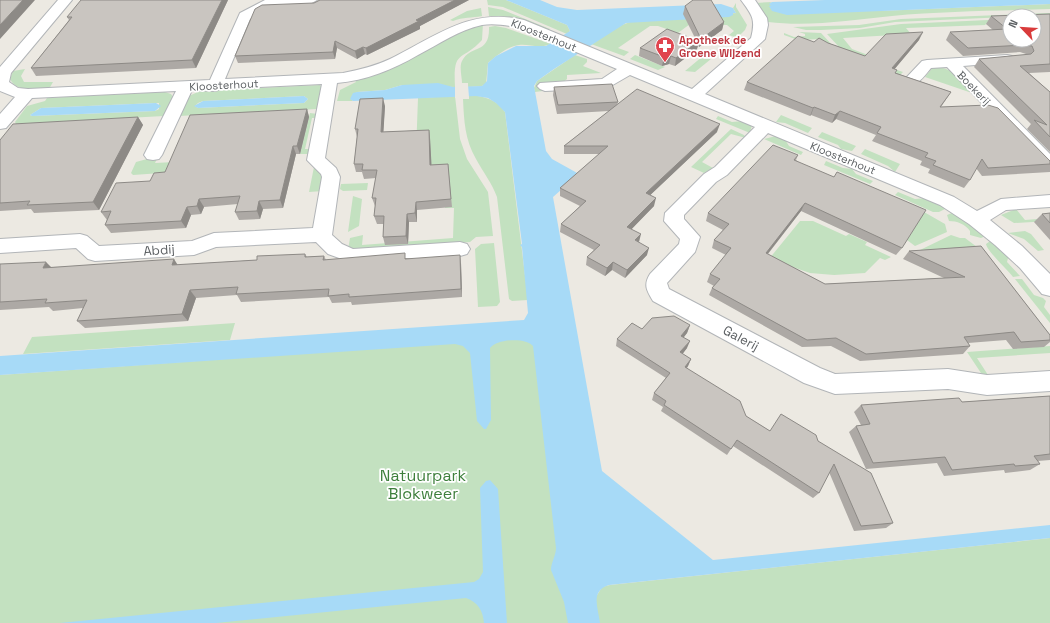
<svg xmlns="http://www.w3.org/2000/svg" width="1050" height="623" viewBox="0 0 1050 623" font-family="'Space Grotesk',sans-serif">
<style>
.green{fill:#c3e1c0;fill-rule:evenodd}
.water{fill:#a7daf7}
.pier{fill:#ece9e2}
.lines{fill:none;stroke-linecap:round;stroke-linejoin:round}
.minor-casing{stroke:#b2b5b8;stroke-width:2}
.minor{fill:#fff;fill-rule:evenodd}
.wall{fill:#ada9a5}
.shaded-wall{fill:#8d8a86}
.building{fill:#c9c5c0;stroke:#8d8a86;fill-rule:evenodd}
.labels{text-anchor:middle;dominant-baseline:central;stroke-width:3.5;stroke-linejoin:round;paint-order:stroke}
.far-street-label{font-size:11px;fill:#5a5e61;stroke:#fff}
.far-health-label{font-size:11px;font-weight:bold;fill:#be3a42;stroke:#fff;text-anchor:start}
.street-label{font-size:13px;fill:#5a5e61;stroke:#fff}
.near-park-label{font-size:16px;fill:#3e7f3c;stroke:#fff}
</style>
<rect width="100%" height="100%" fill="#ece9e2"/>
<path class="green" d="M487 0H506L567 25 570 31 567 34 503 7 488 5Z
M772 2 770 3 775 11H879L1050 4V9C998 11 944 11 892 16 851 20 810 27 768 22L755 3Z
M736 3V7L747 25 745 30 737 38 729 35 734 31 727 25 690 24 678 33 658 26H650L618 48 629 52 624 56 591 44 622 25 630 22 736 13 733 8Z
M488 7 503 10 550 29 548 30 510 17 489 16Z
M481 8 482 16C472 18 463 17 453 21L450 20 467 11Z
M1050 13V15L895 22 860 28 821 30H806L793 27 859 25 901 19Z
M1010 19V22L985 24 986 25 906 28 911 34 843 38 852 49 868 55 866 57 840 48 827 34 901 24Z
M483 23 482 40C461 63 453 48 455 87L402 85 385 90 357 92 351 99 353 101H337L340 90 356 82 355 80 395 67 462 31Z
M495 26 506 28 551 44C539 49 530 44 519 45 508 46 496 56 488 63L486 84 482 86 468 87V83H462C462 77 459 67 462 61 471 44 490 55 489 27Z
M799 32 821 33 833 46 844 52 903 72 900 75 830 51 820 39 798 40 784 35V33L794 37 805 36V34Z
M575 55 587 59V62L583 66 601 73 567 75V79L562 83 542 82 543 91 535 92 534 88 537 81Z
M635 55 665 67 658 70 630 59Z
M703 56 711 59 695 72 685 71Z
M933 67C952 66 961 80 974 92H969L925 77Z
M25 69 21 76 24 82H53L49 89C36 89 17 93 10 79L13 71Z
M320 85 324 91 320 107 317 109 179 116 189 96 200 91ZM304 96 308 99 304 103 198 108 195 106 198 103 203 101Z
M165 92 171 94 173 97 164 116 16 124 15 122 27 106 45 101 47 98ZM156 103H159V109L155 111 32 116 30 115 41 108Z
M469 95C483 96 497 99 505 112L528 300 512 301 509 299 497 197C492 183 483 172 476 159 465 140 464 121 463 99H469Z
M455 96 460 139 467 159 488 192 493 236 476 237 470 242 348 250 350 238 363 235 362 245 453 238 454 208H445V180L416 152 418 98Z
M310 113 318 114V118H312L305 149H311L310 154H300Z
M781 115 812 128 808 133 785 123 776 122Z
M718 116 732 122 743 121 752 125 750 133 716 119Z
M731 129 744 135 746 138 731 134 702 162 713 168 704 173 691 167Z
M822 132 856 146 852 151 841 149 838 145 818 137Z
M776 136 784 138 789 146 803 152 801 155 764 139Z
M865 149 900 164 895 172 888 166 861 154Z
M147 159H157L155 163 194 161 190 171 133 175 131 173 136 162Z
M826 161 843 168 852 169 856 174 873 181 870 184 824 165Z
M314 167 322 174 323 191 309 192Z
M368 183 367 190 343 191 340 189 341 184Z
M898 192 915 199 927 198 947 208 939 212H933L895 195Z
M353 196 362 199 359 226 348 232Z
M1016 209 1025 220 1050 218V221L1014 223 1001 215Z
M924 212 945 224 947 232 915 246 907 240Z
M954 212 988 235 981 238 970 235V231C965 224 957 221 949 221L947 215Z
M800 221H813L846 236 849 234 867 242 865 245 891 257 885 260 880 258 865 273 834 275 810 273 769 259Z
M1025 231 1031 234 1044 250 1038 251 1024 239 1008 233Z
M951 235 960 238H965L985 253 930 257 920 250Z
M993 239 1009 254 1007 262 1020 276 1013 277C1007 269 987 251 986 244Z
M494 243 500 302 497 306 478 307 475 249 481 244Z
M1015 279H1022L1034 295 1043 298 1046 301 1044 307 1050 315V323Z
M235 323 230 340 23 354 32 337Z
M544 336 596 597 602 587 610 585 1050 538V623H0V375Z
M1050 346V353L977 358 988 375 983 376 967 352Z"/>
<path class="water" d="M506 0H540L557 7 577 10 721 4 733 8 736 13H733V15L729 17 626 23 554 69 537 81 534 86 546 151 552 159 579 174 553 197 602 471 713 560 1050 525V538L609 585C590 591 598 607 600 623H568L564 602 551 570C551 563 556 555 556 548L533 346C526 337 497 339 490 348L491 420 486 429H484L477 421 470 353 463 346 455 344 0 375V356L524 320 528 313 522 247 520 245 522 244 505 112 496 103 488 98 476 96 353 101 350 99 353 93 357 92 385 90 402 85 438 83 453 87 482 86 487 81 488 63 496 56 516 46H546L570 31 567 25Z
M825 0H1050V4L787 15 772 11 769 6H771L769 4 772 2Z
M304 96 308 99 304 103 198 108 194 106 203 101Z
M156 103 161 106 155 111 32 116 30 115 41 108Z
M490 480 498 489 507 623H484C483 611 478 602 466 598L216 623H60L474 582 479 579 483 572 480 488 486 481Z"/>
<path class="pier" d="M455 85H468L469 97 455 98Z"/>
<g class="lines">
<defs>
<path id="minor" d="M58 0H72L11 73 9 82 18 88 28 89 210 80 240 13 265 0H317L310 4 268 8 250 19 225 79 343 73C359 70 375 66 390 59 435 37 470 7 524 20L692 89 751 38C756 19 752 15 741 0H755L767 18 768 25 765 39 705 94 954 197 977 211 1001 199 1050 195V207L1006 210 990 220 1022 246 1050 274V296L1042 294 1020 268 995 245 969 224 940 205 768 133 727 175 716 182 684 215V219L700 237 695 252 667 283 669 289 820 368 835 374 948 369 987 375 1050 371V391L987 395 948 389 835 394 804 383 653 301C647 291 643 285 650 274L679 244 680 239 664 221 665 213 704 174 715 167 755 127 630 75 611 86 606 88 545 91 540 89 537 86 540 83 602 79 617 69 516 27C505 25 493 23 482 25 459 30 439 44 418 55 394 69 365 81 337 83L325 158 336 168 340 177 332 235 342 244 353 249 460 242 467 244 470 249 467 254 460 256 353 263 328 254 316 242 216 247 194 255 95 261 88 259 76 248 0 253V239L80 234 87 236 99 246 192 241 214 233 313 228 322 177 321 174 307 160 322 84 221 89 215 91 192 90 162 155 159 159 153 160 147 159 144 155 176 91 32 98 6 128 0 129V114L15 97 0 91V67Z
M1007 55 1012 56 1014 59 1012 62 963 66 1050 154V170L1044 168 947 67 931 68C924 76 919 86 907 83L904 80 922 61 927 60Z"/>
</defs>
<use href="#minor" class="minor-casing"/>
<use href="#minor" class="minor"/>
</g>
<path class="wall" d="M228 0 196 68 36 76 31 68 69 20 67 17Z
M320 0H469L420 26V29L367 55 365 54 357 59 337 48 335 59 238 63 235 56 314 3Z
M685 6 724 22 722 30 699 47 698 45 697 49 675 66 669 64 662 66 639 56 640 48 696 40 683 14Z
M1050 14V72L1029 73 1050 92V152L1027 129 1031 124 974 67 979 59 1027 55 1026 54 1020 52 963 56 946 40 950 32 993 30 986 24 991 16Z
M919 40 894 69 896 73 951 92 941 107 1050 161V172L982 176 976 168 970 180 964 188 928 173 930 169 920 165 922 161 872 141 876 135 836 119 832 123 811 115 810 116 744 90 747 82 814 42 828 43 865 56Z
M554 87 618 102 617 105 717 132 650 195 654 206 631 229 647 255 625 278 612 270 605 276 586 265 587 257 594 250 560 232 561 224 580 206 560 196V188L599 154H564V146L609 111 557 114 553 95Z
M385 106 383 132 429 130 430 138 431 165 448 164 452 207 417 210V222H409L408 244 385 245 383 237 384 224H377L374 216 375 206 372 198 376 178 364 179 362 172H356L354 164 357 137 355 129Z
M307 109 309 117 300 154H296L283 208 263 209 260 219 239 220 235 212 238 204 204 207 201 214 191 215 186 228 111 233 105 225 107 220 101 212 165 172Z
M138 117 143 125 99 210 34 213 31 209 0 211V140Z
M798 155 796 160 902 248 896 255 801 211 768 254 825 284 944 278 903 259 909 251 981 246 1050 335V342L1044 347 1013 349 1006 340 968 343 970 346 963 354 860 361 831 346 802 347 709 295 712 288 714 286 707 282 710 274 726 255 712 248 714 240 723 230 706 221 708 213Z
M1050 213V240L1034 222 1042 214Z
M305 254 307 257 324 256 326 260 406 258 461 263 462 297 352 305 351 302 332 303 329 297 241 302 237 295 196 298 188 321 85 328 77 321 83 308 53 311 49 307 0 310V264L52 267 178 265 257 260Z
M690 325 687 333 684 337 687 348 682 354 691 359 688 366 687 368 746 416 770 431 818 441 893 523 886 528 854 531 829 472 819 493 813 498 733 446 727 455 661 411 663 407 652 400 654 393 666 378 616 346 617 339 642 329Z
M1050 396V460L1038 461 1040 464 1030 470 1005 473 1004 470 944 476 937 463 866 469 849 432 856 426 861 425 854 412 861 405 962 402Z"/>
<path class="shaded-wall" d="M23 0H35L0 39V25Z
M222 0H228L196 68 192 60Z
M455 0H469L420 26V29L367 55 366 48 416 20Z
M724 22 722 30 699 47 701 39Z
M923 32 919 40 888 77 892 68Z
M335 41 337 48 335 59 333 52Z
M699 41 697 49 675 66 676 58Z
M363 47 365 54 357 59 355 51Z
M671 56 669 64 662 66 664 57Z
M383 98 385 106 383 140 381 132Z
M814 107 811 115 810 116 813 108Z
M307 109 309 117 300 154 297 146Z
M840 111 836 119 832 123 835 115Z
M138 117 143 125 99 210 93 202Z
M720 124 717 132 644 201 646 193Z
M429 130 430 138 432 173 430 165Z
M293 146 296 154 283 208 280 200Z
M656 198 654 206 626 235 627 227Z
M199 199 204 207 201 214 197 206Z
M259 201 263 209 260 219 257 211Z
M416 202 417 210V222L415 213Z
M805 203 801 211 762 261 766 253Z
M187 207 191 215 186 228 181 221Z
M407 214 409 222 408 244 406 236Z
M641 234 639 242 635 240Z
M649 248 647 255 625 278 627 270Z
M460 255 461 263 462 297 461 289Z
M174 259 179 267 172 265Z
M46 262 54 270 43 268Z
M613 262 612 270 605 276 607 268Z
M190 290 196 298 188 321 182 314Z
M690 325 687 333 679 343 681 336Z
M690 341 687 348 678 360 680 352Z
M691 359 688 366 682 374 685 367Z"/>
<path class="building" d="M0 0H23L0 25Z
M81 0H222L192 60 31 68 72 17H67Z
M320 0H455L416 20 419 21 366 48 363 47 355 51 335 41 333 52 235 56 255 9 262 5 314 3Z
M693 0H711L724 22 701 39 685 6Z
M1050 14V64L1020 66 1050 92V137L1034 120 1047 125 979 59 1031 54 1034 51 1032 46 1025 45 968 48 950 32 1007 29 991 16ZM1010 16H1034V40H1010Z
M667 29 699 41 676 58 671 56 664 57 640 48Z
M923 32 892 68 897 70 895 73 951 92 940 107 988 105 998 108 1050 161V164L988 168 982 159 970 180 933 165 936 161 925 157 928 153 877 133 881 127 840 111 835 115 814 107 813 108 747 82 798 36 814 42 819 38 828 43 865 56 886 34Z
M612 84 618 102 558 105 554 87Z
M637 89 720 124 646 193 656 198 627 227 641 234 635 240 649 248 627 270 613 262 607 268 587 257 600 245 561 224 586 201 560 188 608 146H564Z
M383 98 381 132 429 130 430 165 448 164 451 199 416 202 415 213 407 214 406 236 383 237 384 216H374L376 198H372L377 170H362L363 164H354L358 129H355L360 99Z
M307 109 297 146H293L280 200 259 201 257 211 235 212 240 196 199 199 197 206 187 207 181 221 105 225 111 211 101 212 116 183 150 181 154 173 165 172 190 115Z
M138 117 93 202 27 205 30 201 0 203V140L13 124Z
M773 145 798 155 794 160 834 177 837 172 926 210 902 248 805 203 766 253 825 284 965 277 909 251 981 246 1050 335V340L1021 342 1014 332 964 337 970 346 866 354 836 338 807 340 712 288 720 279 710 274 731 248 714 240 729 224 708 213Z
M1050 213V223L1042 214Z
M405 253V259L460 255 461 289 349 297V294L328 296 329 289 236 294 238 287 190 290 182 314 77 321 87 300 45 303 47 299 0 302V264L46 262 43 268 174 259 172 265 257 260V256L305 254V257L324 256 323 260Z
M674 316 690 325 681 336 690 341 680 352 691 359 685 367 740 401 746 416 770 431 781 414 816 435 818 441 871 473 893 523 861 526 834 464 819 493 737 440 731 449 664 405 666 401 654 393 670 373 617 339 632 323 642 329 652 318Z
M1050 396V454L1034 456 1040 464 1015 466 1014 464 952 470 945 457 873 463 856 426 870 424 861 405 959 398 962 402Z"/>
<defs>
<symbol id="pharmacy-pin" viewBox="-11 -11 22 30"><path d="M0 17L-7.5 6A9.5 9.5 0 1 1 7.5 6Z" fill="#e0444e" stroke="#fff"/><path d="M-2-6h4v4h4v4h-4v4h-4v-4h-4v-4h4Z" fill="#fff"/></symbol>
</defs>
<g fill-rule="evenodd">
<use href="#pharmacy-pin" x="654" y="35" width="22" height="30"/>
</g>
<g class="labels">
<g class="far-street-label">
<text transform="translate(544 35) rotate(22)">Kloosterhout</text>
<text transform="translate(224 85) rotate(-3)">Kloosterhout</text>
<text transform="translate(974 88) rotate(46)">Boekerij</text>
<text transform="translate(843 158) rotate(22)">Kloosterhout</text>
</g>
<g class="far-health-label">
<text x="679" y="40">Apotheek de<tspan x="679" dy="13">Groene Wijzend</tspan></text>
</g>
<g class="street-label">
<text transform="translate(159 250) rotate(-4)">Abdij</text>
<text transform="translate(741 338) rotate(28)">Galerij</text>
</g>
<g class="near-park-label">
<text x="423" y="475">Natuurpark<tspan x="423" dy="18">Blokweer</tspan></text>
</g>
</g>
<g transform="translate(1022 28) rotate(295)"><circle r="19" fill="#ffffff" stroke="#bdbfc0"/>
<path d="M0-3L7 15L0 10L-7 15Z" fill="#d93b3b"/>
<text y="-6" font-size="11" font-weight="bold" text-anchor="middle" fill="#5a5e61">N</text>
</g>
</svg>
